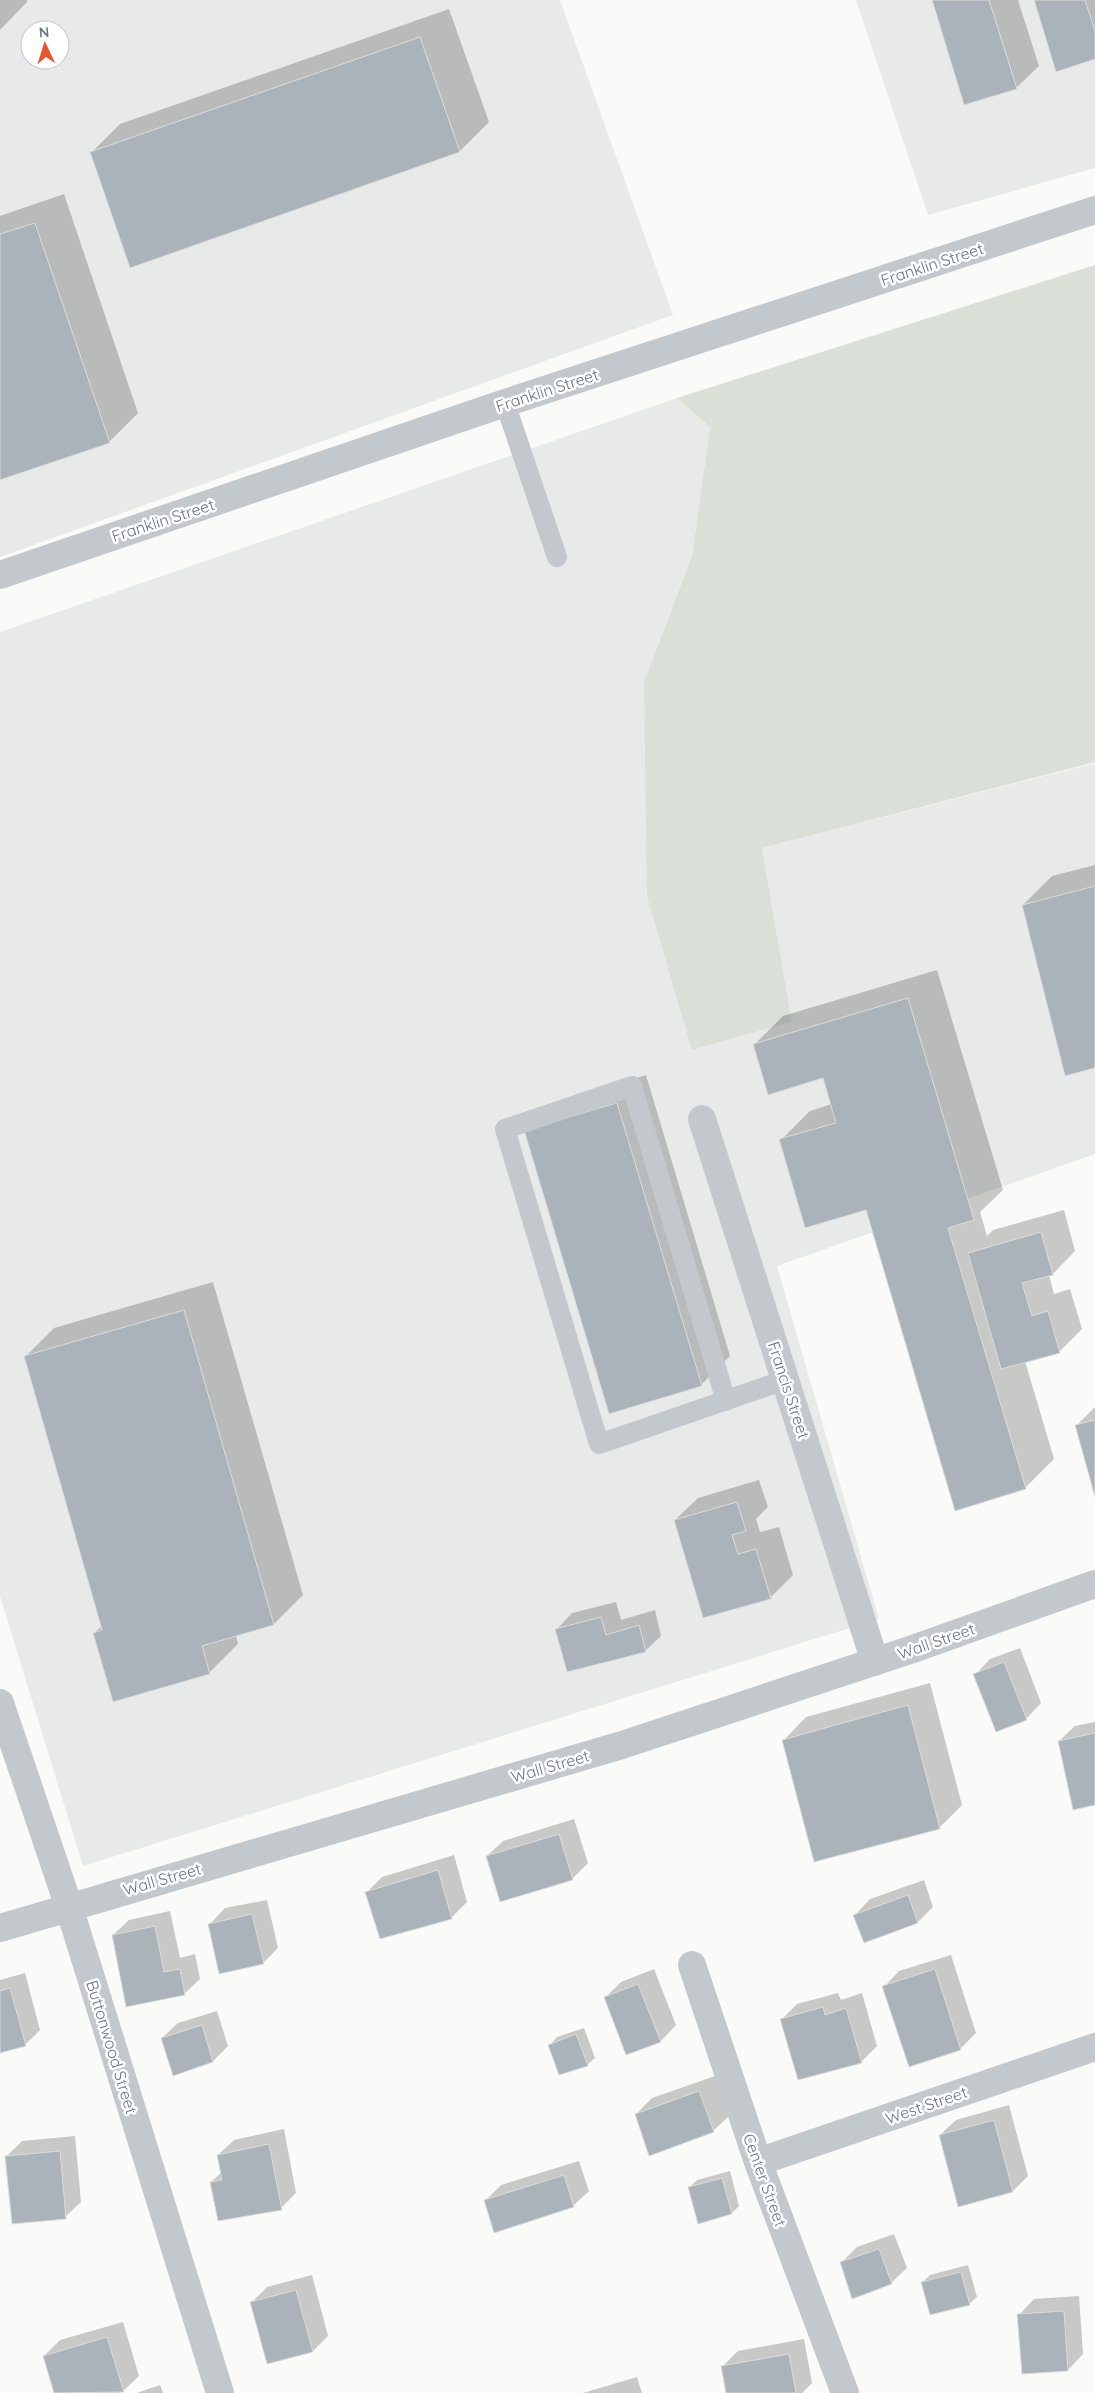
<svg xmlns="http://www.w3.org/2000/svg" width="1095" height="2393" viewBox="0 0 1095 2393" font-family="Quicksand,sans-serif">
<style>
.built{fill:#e8e9e9;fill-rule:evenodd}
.green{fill:#dadfd7}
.shadow{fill:#0003}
.building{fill:#aab3b9;stroke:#dcdcda}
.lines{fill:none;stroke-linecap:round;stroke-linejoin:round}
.service{stroke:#c3c8cc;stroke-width:20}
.minor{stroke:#c3c8cc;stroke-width:28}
.tertiary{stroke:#c3c8cc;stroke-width:28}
.labels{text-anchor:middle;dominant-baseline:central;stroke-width:5;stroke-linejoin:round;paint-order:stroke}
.street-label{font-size:16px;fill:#657683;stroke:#fff}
</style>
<rect width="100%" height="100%" fill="#fafaf8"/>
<path class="built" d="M0 0H560L673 315 0 557ZM30 30H60V60H30Z
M856 0H1095V168L928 215Z
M677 398 710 427 692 556 644 682 692 1050 792 1022 762 848 1095 763V1154L777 1266 879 1619 83 1866 0 1596V632Z"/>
<path class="green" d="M1095 265V762L762 848 792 1022 692 1050 647 896 644 682 692 556 710 427 677 398Z"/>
<path class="shadow" d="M0 0H27V2L0 30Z
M933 0H1018L1039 66 1016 88Z
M1035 0H1095V58Z
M449 9 489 122 460 151 91 153 120 124Z
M64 194 138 413 109 442 0 479V216Z
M1095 865V1067L1023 905 1052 876Z
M937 970 1003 1190 980 1212 987 1236 993 1230 1064 1210 1075 1251 1053 1274 1049 1275 1054 1294 1070 1289 1082 1329 1059 1352 1025 1361 1054 1459 1025 1488 867 1209 781 1140 810 1111 832 1104 824 1077 754 1045 783 1016Z
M646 1075 730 1356 701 1385 555 1102Z
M213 1282 303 1595 274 1624 236 1635 238 1644 209 1673 94 1633 102 1626 25 1357 54 1328Z
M1095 1407V1493L1076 1426Z
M759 1480 768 1507 756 1519 760 1532 779 1527 793 1575 770 1598 675 1520 698 1498Z
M616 1602 621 1620 655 1610 661 1636 645 1651 557 1629 572 1613Z
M1020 1648 1041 1703 1026 1719 975 1675 990 1659Z
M930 1683 962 1805 939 1828 784 1740 806 1717Z
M1095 1722V1803L1059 1741 1075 1726Z
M574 1819 588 1863 572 1879 487 1856 503 1841Z
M454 1855 467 1902 452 1917 380 1938 367 1892 382 1877Z
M924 1880 933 1907 918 1922 855 1915 870 1899Z
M267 1900 278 1948 263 1963 210 1924 225 1908Z
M170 1911 180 1958 195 1954 200 1979 184 1994 113 1935 129 1920Z
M951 1955 976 2033 960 2049 884 1987 899 1971Z
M654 1969 676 2025 661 2041 627 2053 605 1998 621 1982Z
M25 1973 40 2030 25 2045 0 2052V1980Z
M838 1993 841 2000 862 1993 877 2046 861 2062 782 2019 797 2004Z
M217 2011 228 2046 213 2061 162 2038 178 2023Z
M584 2028 595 2058 587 2065 550 2045 557 2037Z
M715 2076 729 2116 713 2131 636 2114 652 2098Z
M1009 2105 1028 2176 1013 2191 940 2135 956 2120Z
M284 2129 296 2193 281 2208 211 2182 222 2172 218 2155 234 2140Z
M75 2136 81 2202 65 2217 6 2157 22 2141Z
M579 2161 589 2191 573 2206 485 2201 501 2185Z
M730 2171 739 2206 732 2213 689 2188 697 2180Z
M894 2234 907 2268 891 2283 841 2263 857 2247Z
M968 2265 977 2297 969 2304 922 2283 930 2275Z
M312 2275 328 2336 313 2351 251 2303 267 2287Z
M1079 2296 1083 2354 1068 2370 1019 2315 1034 2299Z
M123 2322 139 2376 123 2391 117 2393H55L44 2356 60 2340Z
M804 2339 812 2383 802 2393H727L722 2367 738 2351Z
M637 2377 642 2393H583Z
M160 2385 163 2393H137Z"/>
<path class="building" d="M932 0H989L1017 89 964 105Z
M1034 0H1085L1095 31V59L1056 72Z
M420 37 460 152 130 268 90 152Z
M35 223 110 443 0 480V234Z
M1095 886V1068L1065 1076 1022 905Z
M908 998 974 1220 948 1228 1026 1489 955 1511 866 1210 805 1228 779 1139 836 1123 823 1078 768 1095 753 1044Z
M617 1103 702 1386 609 1414 524 1130Z
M1041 1232 1053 1275 1022 1283 1032 1316 1048 1311 1060 1353 1001 1369 968 1253Z
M184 1310 274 1625 202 1646 210 1674 113 1702 93 1633 102 1630 24 1356Z
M1095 1420V1497L1075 1425Z
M737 1502 746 1531 732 1535 738 1554 756 1549 771 1599 703 1618 674 1520Z
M601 1617 606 1635 639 1625 646 1652 567 1672 555 1629Z
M1004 1662 1027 1720 996 1732 973 1674Z
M908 1705 940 1829 814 1862 782 1740Z
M1095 1733V1805L1073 1810 1058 1741Z
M559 1834 573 1880 500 1902 486 1856Z
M438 1870 452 1919 380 1939 365 1892Z
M908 1895 918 1923 864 1943 853 1915Z
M252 1914 264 1964 219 1974 208 1924Z
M155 1926 164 1972 180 1969 185 1995 126 2007 112 1935Z
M935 1969 961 2050 909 2067 882 1986Z
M638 1984 661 2042 626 2055 604 1997Z
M10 1988 26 2046 0 2053V1991Z
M823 2007 825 2015 846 2008 862 2063 798 2080 780 2019Z
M202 2025 213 2062 173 2076 161 2038Z
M576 2034 588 2066 559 2075 548 2045Z
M699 2091 714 2132 649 2156 635 2114Z
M994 2120 1013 2192 958 2207 939 2135Z
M269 2144 282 2210 218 2221 210 2182 222 2180 217 2155Z
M60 2151 66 2219 12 2224 5 2156Z
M564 2175 574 2207 494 2233 484 2200Z
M722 2178 732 2214 698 2224 688 2187Z
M879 2249 892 2284 852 2299 840 2262Z
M961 2272 970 2305 930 2315 921 2282Z
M296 2290 313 2352 267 2364 250 2302Z
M1064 2311 1068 2371 1022 2374 1017 2314Z
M107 2337 124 2392 54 2393 43 2356Z
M789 2354 796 2393H726L721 2366Z"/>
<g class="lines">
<path class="service" d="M505 403 557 557
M726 1401 632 1086 505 1129 599 1444 785 1380"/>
<path class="minor" d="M702 1119 875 1662
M0 1703 69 1907 220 2393
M0 1928 622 1745 913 1649 1095 1584
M692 1965 758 2162 845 2393
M758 2162 1095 2047"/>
<path class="tertiary" d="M0 575 505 403 1095 210"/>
</g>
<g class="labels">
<g class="street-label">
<text transform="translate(932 264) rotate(-18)">Franklin Street</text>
<text transform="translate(547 390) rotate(-18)">Franklin Street</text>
<text transform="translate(163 520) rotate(-18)">Franklin Street</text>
<text transform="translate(789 1390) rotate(72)">Francis Street</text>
<text transform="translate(936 1641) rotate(-19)">Wall Street</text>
<text transform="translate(550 1766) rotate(-16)">Wall Street</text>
<text transform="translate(162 1879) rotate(-16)">Wall Street</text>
<text transform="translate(112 2047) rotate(73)">Buttonwood Street</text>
<text transform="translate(926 2105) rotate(-19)">West Street</text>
<text transform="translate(765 2180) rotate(70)">Center Street</text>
</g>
</g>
<g transform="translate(45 45) rotate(356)"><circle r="24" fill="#ffffff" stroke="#c1c8cd"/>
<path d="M0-4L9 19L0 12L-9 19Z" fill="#e4572e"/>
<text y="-8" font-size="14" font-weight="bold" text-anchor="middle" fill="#657683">N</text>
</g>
</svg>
